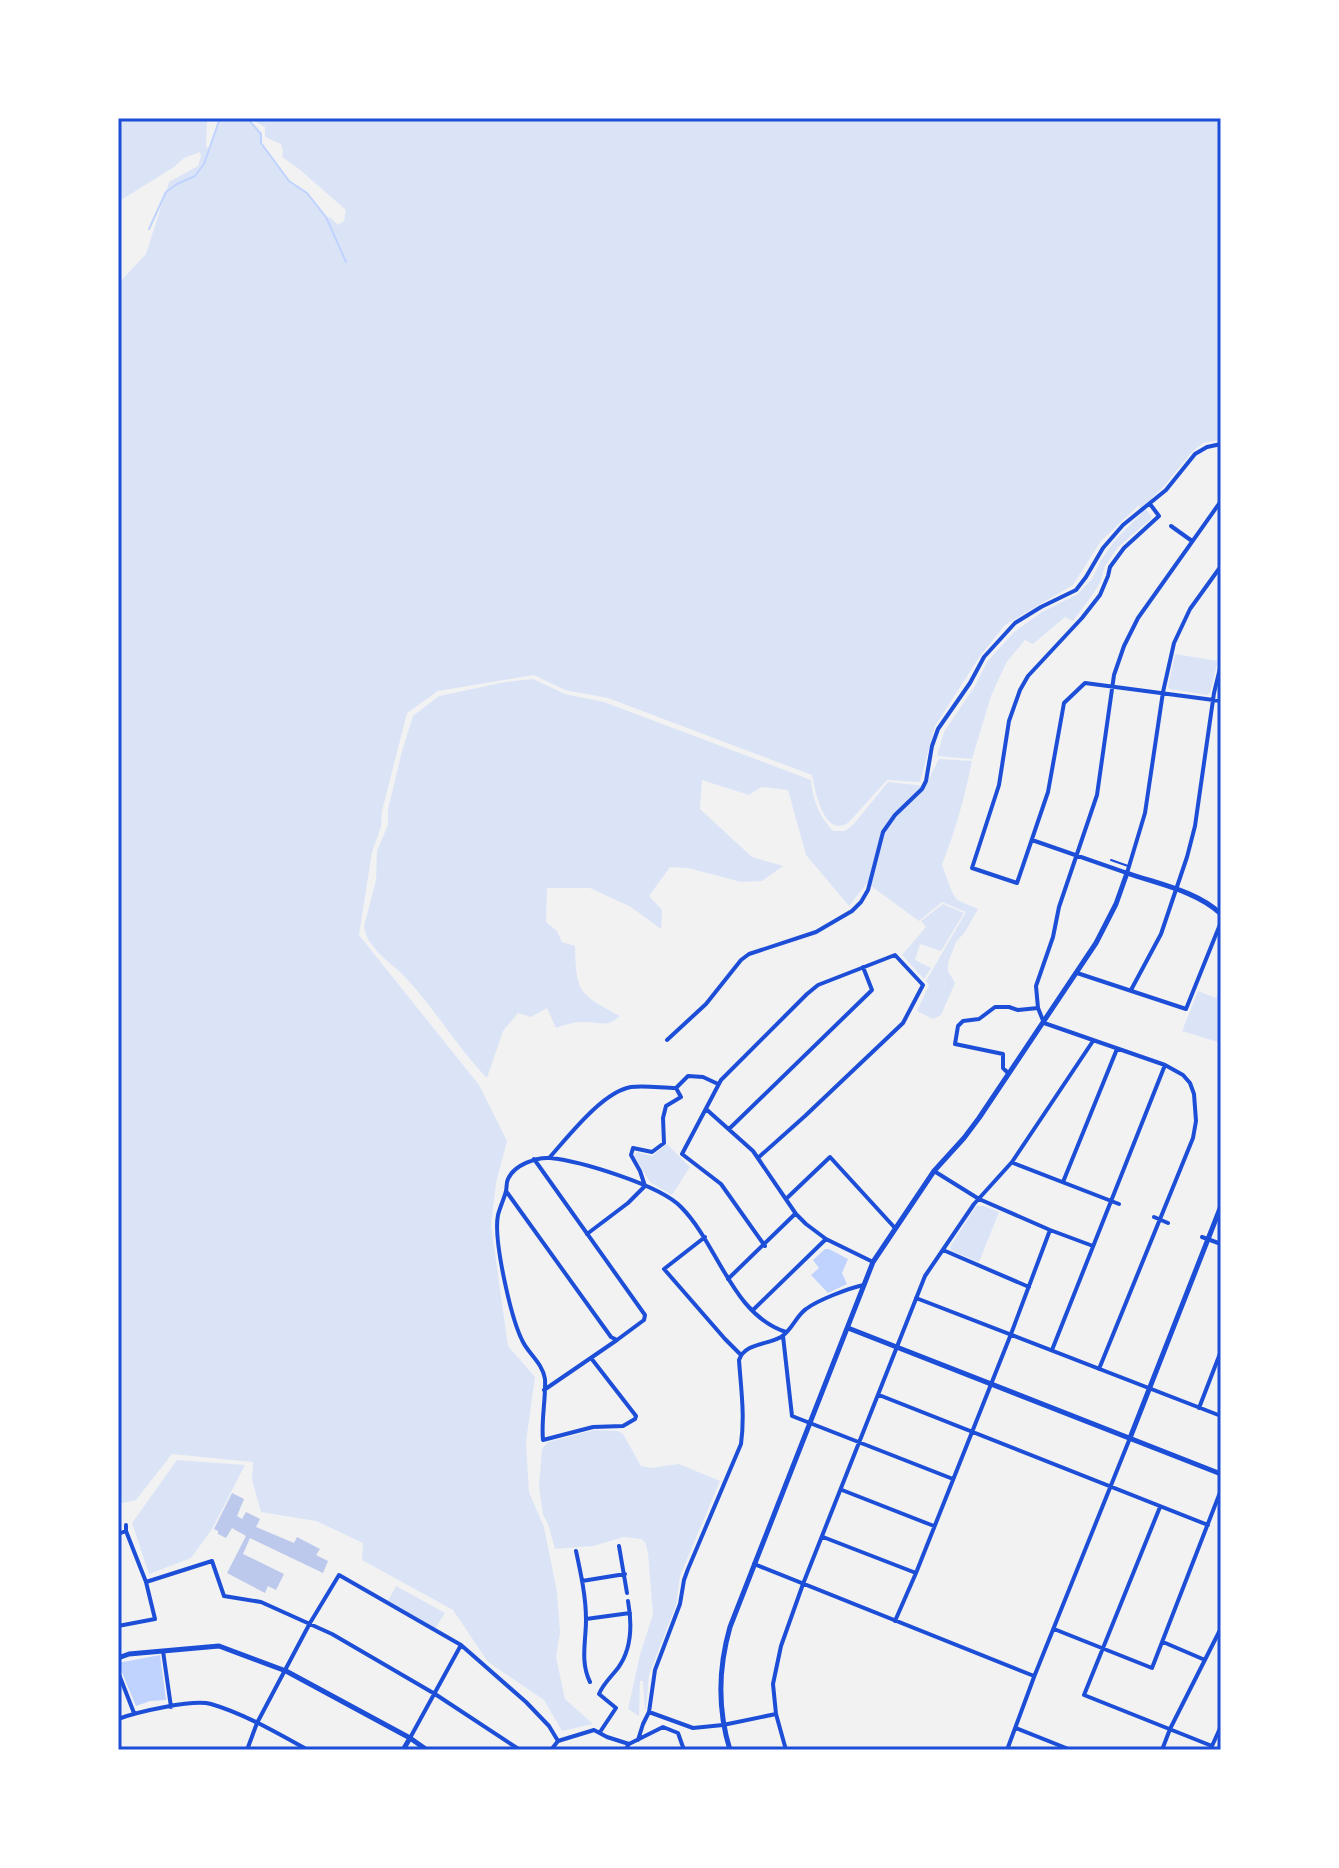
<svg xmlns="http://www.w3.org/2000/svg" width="1339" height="1868" viewBox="0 0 1339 1868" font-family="Rubik,sans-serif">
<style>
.green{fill:#dbe4f7}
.water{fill:#bfd3fe}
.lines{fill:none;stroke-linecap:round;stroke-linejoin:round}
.stream{stroke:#bfd3fe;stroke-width:2}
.building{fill:#bdc9ec}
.service{stroke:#1d4ed8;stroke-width:2}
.minor{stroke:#1d4ed8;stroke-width:4}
.tertiary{stroke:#1d4ed8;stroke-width:5}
.neatline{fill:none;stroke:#1d4ed8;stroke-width:3}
</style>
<rect width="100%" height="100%" fill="#f2f2f2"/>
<path class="green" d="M118 118H202L207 122 206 147 210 150 220 118H247L261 134V144L289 181 307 193 326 217 331 218 338 225 344 221 346 210 299 169 282 157 283 151 281 144 265 137V127L250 118H1221V440L1203 443 1192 452 1164 486 1144 506 1152 518 1118 547 1105 566 1100 583 1093 594 1073 621 1065 617 1033 644 1025 640 1006 663 991 696 972 759 937 756 944 732 975 686 987 662 1014 632 1042 612 1078 594 1092 579 1101 560 1116 539 1141 514 1139 505 1101 541 1073 585 1005 625 980 656 935 726 920 782 887 780 849 822C825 840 815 792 812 775L608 698 565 690 534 675 438 691 407 713 382 811 381 827 372 852 359 935 479 1085 507 1141 496 1183 491 1225 508 1346 535 1377 526 1442 529 1492 544 1527 557 1592 560 1632 556 1657 565 1699 593 1724 562 1731 544 1700 488 1662 453 1610 362 1560 363 1543 316 1521 261 1512 252 1480 253 1462 172 1454 136 1500 118 1504V284L146 254 169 182 198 166 201 156 200 152 184 158 174 167 118 202Z
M1175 654 1218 661 1210 693 1207 695 1170 689 1168 687Z
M533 679 565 694 604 702 811 780C812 798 820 818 833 831H845L853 825 888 782 925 786 939 759 972 761C965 797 955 831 942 865L952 892 957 900 978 909 965 932 956 942 948 963V971L955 983 941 1015 933 1019 917 1011 929 985 926 981 966 912 942 902 919 921 867 883 849 906 806 855 788 790 761 787 749 795 702 780 700 809 752 857 783 866 762 881 741 882 688 868 670 867 649 896 662 910 661 929 631 907 590 888H547L546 922 557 931 562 942 575 946C576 993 579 994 620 1016 606 1029 597 1021 582 1022 573 1022 564 1025 556 1028L547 1008 531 1017 518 1013 503 1031 487 1078C456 1046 434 1007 403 975 389 961 366 947 364 926L376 880 377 851 388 825V809L402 751 413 716 439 696 505 682Z
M943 904 964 913 941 951 920 944 915 960 931 968 924 979 902 955 926 927 921 921Z
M1221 987V1043L1182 1031 1198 991 1216 998Z
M667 1144 690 1167 672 1195 650 1182 634 1156 637 1152 652 1156Z
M976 1206H984L999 1212 979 1262 952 1251 950 1247Z
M594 1430 618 1431 623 1434 641 1466 651 1468 679 1464 720 1481 680 1576 676 1605 649 1675 646 1709H645L643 1681H640L639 1716 628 1709 640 1655 653 1614 648 1553 645 1542 641 1539 624 1537 593 1546 555 1549 548 1524 543 1515 539 1486 542 1449 548 1442Z
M177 1460 245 1465 212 1529 191 1558 149 1574 132 1523Z
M396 1586 445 1613 435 1629 388 1601Z"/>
<path class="water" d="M825 1249H829L848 1259 842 1273 847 1284 828 1293 811 1275 819 1268 813 1260Z
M160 1655 166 1700 150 1701 136 1706 118 1663Z"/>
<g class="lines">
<path class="stream" d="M247 118 261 134V143L289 181 307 193 326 217 346 262
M149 229 166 192 177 184 195 176 204 164 220 118"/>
</g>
<path class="building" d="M232 1493 244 1499 237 1516 242 1519 246 1512 260 1519 256 1527 294 1543 297 1537 320 1549 316 1555 328 1561 323 1573 250 1538 243 1554 284 1574 276 1590 268 1586 265 1593 227 1573 246 1536 232 1528 226 1538 218 1534V1531L214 1529Z"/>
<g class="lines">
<path class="service" d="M1111 860 1128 866"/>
<path class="minor" d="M1150 504 1159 516 1124 548 1110 567 1108 576 1100 595 1082 618 1028 676 1020 690 1009 721 999 785 972 868 1017 883 1048 792 1064 703 1085 683 1221 701
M1171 526 1192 541
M1032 840 1127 873 1145 813 1163 692 1174 643 1190 609 1221 566
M1077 973 1186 1009 1221 922
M1131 990 1161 934 1187 857 1195 826 1214 693 1221 664
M667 1040 706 1004 741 960 749 954 816 932 852 911 861 902 868 890 883 832 895 815 922 789 926 781 932 746 938 729 970 683 984 657 1015 623 1041 607 1076 590 1086 577 1103 548 1123 525 1166 490 1195 454 1207 447 1221 444
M1008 1073 1003 1068V1054L955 1044 958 1026 963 1021 979 1019 995 1007H1009L1018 1010 1038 1008
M706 1109 753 1151 796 1214 806 1224 826 1239 873 1262
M729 1129 872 990 863 967
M759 1157 805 1116 903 1023 923 985 895 955 818 985 807 994 721 1080 682 1154 721 1184 765 1246
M549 1158C568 1137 602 1092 631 1087 645 1085 662 1088 676 1088L688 1076 703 1077 718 1084
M534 1159 645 1315 644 1320 617 1340 611 1337 506 1191C507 1187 506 1183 508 1179 514 1165 536 1157 550 1158 580 1161 660 1185 681 1207 718 1244 732 1315 786 1332
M1013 1163 1119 1204
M934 1171 979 1199 1050 1230 1093 1246
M1063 1182 1117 1049
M506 1191C504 1199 500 1207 498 1215 493 1239 511 1319 523 1342 529 1354 543 1364 545 1379 546 1399 541 1420 543 1440L593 1427 623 1426 635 1419 636 1416 591 1358
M787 1198 830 1157 895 1228
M1154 1217 1168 1223
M587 1234 628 1203 645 1186 640 1171 631 1155 633 1148 652 1152 664 1143 663 1118 666 1106 681 1097 676 1088
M705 1237 664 1269 725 1339 741 1355
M1202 1237 1221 1244
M943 1250 1029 1287
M728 1279 795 1214
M916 1298 1221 1416
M753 1310 826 1239
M783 1336 792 1416 953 1479
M1052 1350 1165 1065
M1099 1369 1193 1138 1196 1121 1194 1094 1190 1083 1183 1075 1165 1065 1044 1023 1038 1008 1036 986 1053 937 1059 907 1097 795 1114 675 1124 646 1138 618 1221 501
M544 1390 617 1340
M879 1395 1208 1525
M1199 1408 1221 1351
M842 1490 934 1526
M1160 1507 1084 1695 1212 1746 1221 1726
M118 1534 126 1531
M823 1537 916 1573
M619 1546 627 1593
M576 1551C581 1574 586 1597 586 1620 586 1641 580 1662 590 1682
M754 1564 1034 1676
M582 1581 625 1574
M146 1582 212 1561 224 1596 261 1602 332 1634 435 1694 520 1750
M586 1619 630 1613
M895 1621 916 1573 1011 1334 1050 1230
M118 1626 155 1619 146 1582 126 1531V1525
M1054 1629 1152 1668 1221 1490
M1163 1642 1205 1660
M163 1651 171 1707
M118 1672 134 1713
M649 1712 693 1728 723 1725 776 1714
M118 1719C137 1712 193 1699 211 1704 245 1714 277 1733 308 1750
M1016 1728 1071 1750
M600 1732 616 1708 599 1694C603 1684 611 1677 618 1668 632 1649 632 1623 628 1601
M410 1738 461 1645
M638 1740 643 1724 649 1712 655 1670 680 1604 684 1580 688 1569 741 1444C745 1415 741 1389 739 1360 745 1343 767 1345 781 1337 792 1330 796 1316 806 1309 818 1300 849 1288 864 1285
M247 1750 257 1723 310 1623 339 1575 461 1645 526 1702 549 1726 558 1741
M551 1750 558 1741 594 1730 607 1737 629 1744
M625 1750 629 1744 663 1727 678 1733 684 1750
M786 1750 776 1714 773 1684 781 1646 803 1584 925 1276 974 1204 1012 1162 1093 1041
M1007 1750 1034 1677 1130 1438
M1162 1750 1170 1729 1221 1628"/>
<path class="tertiary" d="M848 1328 1221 1474
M1130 1438 1221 1206
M118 1658 129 1654 219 1646 286 1671 410 1738 427 1750
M403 1750 410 1738
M730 1750C717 1708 718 1669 730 1627L873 1262 934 1171 964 1138 979 1118 1096 943 1116 904 1127 873C1158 884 1197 891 1221 914"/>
</g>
<rect width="1339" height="1868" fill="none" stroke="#ffffff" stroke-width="240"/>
<rect x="120" y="120" width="1099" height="1628" class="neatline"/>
</svg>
